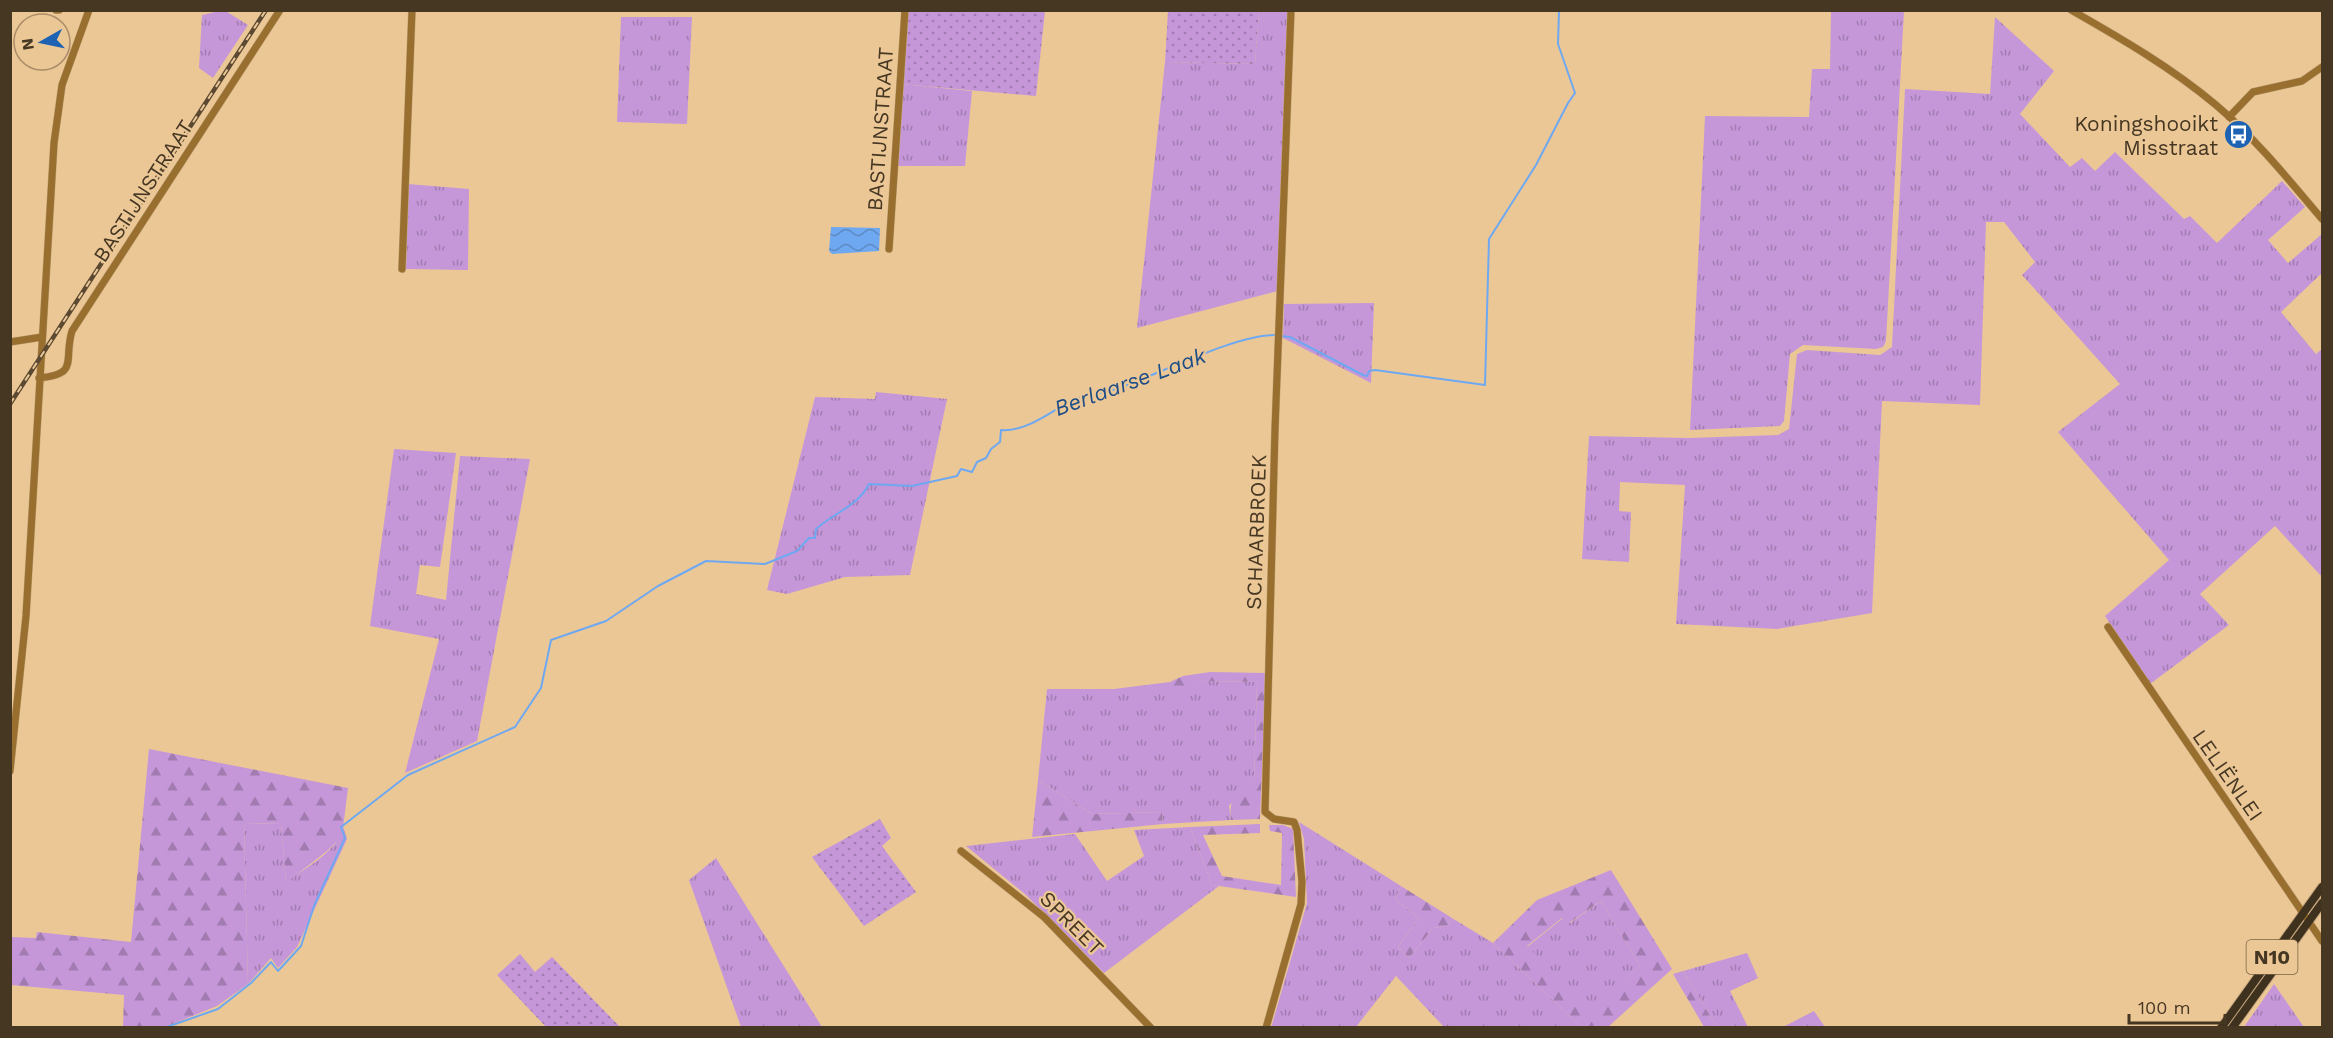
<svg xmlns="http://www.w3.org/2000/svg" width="2333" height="1038" viewBox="0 0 2333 1038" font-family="'Work Sans',sans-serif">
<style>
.grass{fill:url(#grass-tufts)}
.forest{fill:url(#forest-firs);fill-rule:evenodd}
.garden{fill:url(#garden-dots)}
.water{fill:url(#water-waves)}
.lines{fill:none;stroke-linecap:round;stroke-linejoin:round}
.stream{stroke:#6ea8f1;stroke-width:2}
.minor-casing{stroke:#c7a77d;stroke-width:8}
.major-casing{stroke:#c7a77d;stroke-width:10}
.minor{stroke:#986f2f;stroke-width:7}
.major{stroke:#3e311e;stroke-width:8}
.rail-casing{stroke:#5b4931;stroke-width:4.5}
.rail{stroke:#ecc796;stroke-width:2;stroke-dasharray:7;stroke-linecap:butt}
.labels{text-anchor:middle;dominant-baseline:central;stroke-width:4.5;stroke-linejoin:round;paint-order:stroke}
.shield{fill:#ecc796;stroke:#786246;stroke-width:1.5}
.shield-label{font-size:20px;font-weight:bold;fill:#463723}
.poi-label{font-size:21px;fill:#463723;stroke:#ecc796;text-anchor:end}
.street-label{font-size:21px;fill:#463723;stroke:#ecc796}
.water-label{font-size:22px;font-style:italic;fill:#1d4d87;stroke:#ecc796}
</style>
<defs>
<pattern id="grass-tufts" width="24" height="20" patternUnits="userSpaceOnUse" patternTransform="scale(1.5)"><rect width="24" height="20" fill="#c597d9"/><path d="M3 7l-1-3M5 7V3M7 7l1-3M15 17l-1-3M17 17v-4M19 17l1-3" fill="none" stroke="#a27cb0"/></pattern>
<pattern id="forest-firs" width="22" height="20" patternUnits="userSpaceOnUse" patternTransform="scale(1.5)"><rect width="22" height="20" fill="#c597d9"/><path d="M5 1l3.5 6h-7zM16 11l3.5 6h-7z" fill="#a27cb0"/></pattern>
<pattern id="garden-dots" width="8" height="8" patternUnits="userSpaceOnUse" patternTransform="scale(1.5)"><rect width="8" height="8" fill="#c597d9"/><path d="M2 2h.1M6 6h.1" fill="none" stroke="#a27cb0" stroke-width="1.8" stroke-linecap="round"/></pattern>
<pattern id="water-waves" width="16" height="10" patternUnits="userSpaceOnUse" patternTransform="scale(1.5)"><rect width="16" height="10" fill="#6ea8f1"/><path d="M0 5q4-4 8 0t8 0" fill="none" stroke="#5c8ac3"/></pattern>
</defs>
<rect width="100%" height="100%" fill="#ecc796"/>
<path class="grass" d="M224 10 248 25 213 78 199 68 202 15Z
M1259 11H1288L1278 291 1137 328 1165 62 1255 64Z
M1831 11H1904L1886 341 1883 347 1876 349 1803 345 1790 354 1784 421 1780 426 1690 430 1705 116 1809 117 1812 69H1830Z
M621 17H692L687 124 617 122Z
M1995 17 2054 71 2020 114 2070 167 2082 158 2095 171 2115 152 2184 219 2190 216 2217 243 2282 181 2305 207 2268 240 2288 263 2322 234V273L2281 312 2316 354 2322 349V577L2275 526 2200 594 2229 625 2150 684 2105 616 2169 560 2058 432 2120 384 2022 275 2035 262 2004 222H1986L1980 405 1882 401 1872 613 1777 629 1676 624 1685 485 1620 482 1619 511 1631 512 1629 562 1582 559 1589 436 1689 438 1778 435 1789 429 1797 354 1807 350 1880 355 1892 347 1905 89 1990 94Z
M901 84 972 91 965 166H896Z
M408 184 469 189 468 270 406 269Z
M1374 303 1371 383 1283 338 1284 304Z
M876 392 947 399 910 575 845 577 787 594 767 590 815 397 875 399Z
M394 449 456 453 440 567 420 565 416 594 446 600 460 456 530 459 477 741 405 773 439 639 370 626Z
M1205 681 1257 682 1254 781 1229 806 1231 820 1163 824 1162 812 1092 814 1038 780 1047 689H1114L1170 682 1174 689Z
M1299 822 1401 886 1395 899 1419 918 1398 947 1409 958 1433 928 1448 925 1452 918 1493 943 1581 1027H1444L1396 976 1356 1027 1271 1028 1307 903 1304 839Z
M244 823 281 824 286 882C305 868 340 850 343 826L347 839 297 947 278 968 271 958 248 984Z
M1190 827 1212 885 1219 886 1104 973 1026 895 966 846 1075 834 1107 881 1144 856 1134 830Z
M716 858 822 1027H741L689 880Z
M1601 901 1640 966 1592 1011 1527 947 1563 918 1570 923Z
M1747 953 1758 978 1730 991 1748 1027H1717L1683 971Z
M2274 984 2304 1027H2244Z
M1814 1011 1825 1027H1783Z"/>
<path class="forest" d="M1210 672 1266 673 1260 819 1231 820C1228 798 1238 793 1254 781L1257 682 1205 681 1174 690 1170 682 1183 676Z
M149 749 348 788 342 836 327 851 286 883 281 824 244 823 248 984 217 1006 165 1027H123L124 995 11 985V937L36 938 37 932 131 942Z
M1038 780 1092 814 1162 812 1163 824 1032 837Z
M1260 824V833L1203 835 1222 876 1281 885 1282 833 1270 831 1269 825H1283L1293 829 1296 897 1212 885 1190 827Z
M1611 870 1672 969 1608 1027H1581L1493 943 1537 900ZM1601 901 1640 966 1592 1010 1527 946 1562 918 1569 923Z
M1401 886 1452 918 1448 925 1433 928 1409 958 1398 947 1419 918 1395 899Z
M1683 971 1717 1027H1704L1673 974Z"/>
<path class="garden" d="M908 11H1045L1036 96 901 84Z
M1168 11H1259L1255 64 1165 62Z
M880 819 891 838 882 846 916 892 864 926 812 857Z
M520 954 535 972 552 957 620 1027H546L497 975Z"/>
<path class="water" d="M831 227 880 228 879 251 832 254 829 251Z"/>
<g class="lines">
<path class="stream" d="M1281 336 1290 337 1363 375 1367 376 1369 371 1375 370 1485 385 1489 239 1536 165 1568 103 1575 93 1558 44 1559 10
M164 1028 218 1009 251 983 271 962 278 971 301 946 314 906 345 838 341 827 408 775 515 727 541 688 551 640 606 621 658 586 706 561 765 564 797 551 809 538H815L816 529C834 513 859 505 869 484L912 486 957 476 961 469 972 472 977 462 986 458 991 449 1000 442 1001 430C1024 432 1048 414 1067 403 1081 395 1101 394 1116 389 1158 375 1236 334 1277 335"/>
<defs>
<path id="minor" d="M56 10H59
M2071 10C2122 39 2172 68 2216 105 2256 139 2289 180 2322 219
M2229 117 2253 92 2302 81 2322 67
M889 249 905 10
M402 269 412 10
M10 342 42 337
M39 378C80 374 63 361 72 331L280 10
M2108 627 2322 941
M10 771 26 616 54 143 62 85 89 10
M961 851 1044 917 1151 1028
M1266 1028 1301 904 1302 882 1297 830 1294 822 1274 819 1265 812 1275 429 1291 10"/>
<path id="major" d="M2221 1028 2322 887
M2232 1028 2322 903"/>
</defs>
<use href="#minor" class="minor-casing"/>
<use href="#major" class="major-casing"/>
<use href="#minor" class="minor"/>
<use href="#major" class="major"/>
<defs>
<path id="rail" d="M10 404 266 10"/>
</defs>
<use href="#rail" class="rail-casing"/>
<use href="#rail" class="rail"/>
</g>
<defs>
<symbol id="bus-disc" viewBox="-11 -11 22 22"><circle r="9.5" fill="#1d62b3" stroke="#ecc796"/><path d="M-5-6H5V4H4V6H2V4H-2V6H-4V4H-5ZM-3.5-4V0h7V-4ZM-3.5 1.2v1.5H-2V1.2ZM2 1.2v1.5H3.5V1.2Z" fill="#fff"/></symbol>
</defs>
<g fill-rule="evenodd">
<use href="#bus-disc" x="2222" y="118" width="33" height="33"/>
</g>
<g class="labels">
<rect class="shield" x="2246.5" y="940" width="51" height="34" rx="4.5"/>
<g class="shield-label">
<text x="2272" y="957">N10</text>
</g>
<g class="poi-label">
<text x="2218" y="123">Koningshooikt<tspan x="2218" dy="24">Misstraat</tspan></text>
</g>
<g class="street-label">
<text transform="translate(880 129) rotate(-86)">BASTIJNSTRAAT</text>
<text transform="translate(143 191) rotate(-57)">BASTIJNSTRAAT</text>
<text transform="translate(1256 532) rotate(-88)">SCHAARBROEK</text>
<text transform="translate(2228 775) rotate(55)">LELIËNLEI</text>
<text transform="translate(1072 923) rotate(45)">SPREET</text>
</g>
<g class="water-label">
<text transform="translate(1130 382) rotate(-20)">Berlaarse Laak</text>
</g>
</g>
<rect width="2333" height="1038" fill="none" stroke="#463723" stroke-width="24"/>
<g transform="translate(42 42) rotate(261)"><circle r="28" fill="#ecc796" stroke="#aa8d68" stroke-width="1.5"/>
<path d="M0-4.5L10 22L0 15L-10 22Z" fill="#1d62b3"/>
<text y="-9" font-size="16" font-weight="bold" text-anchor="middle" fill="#463723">N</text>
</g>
<path d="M2129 1014v9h96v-9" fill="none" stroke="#463723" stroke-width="3"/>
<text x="2138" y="1014" font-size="18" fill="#463723" stroke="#ecc796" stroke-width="4.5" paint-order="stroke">100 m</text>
</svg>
